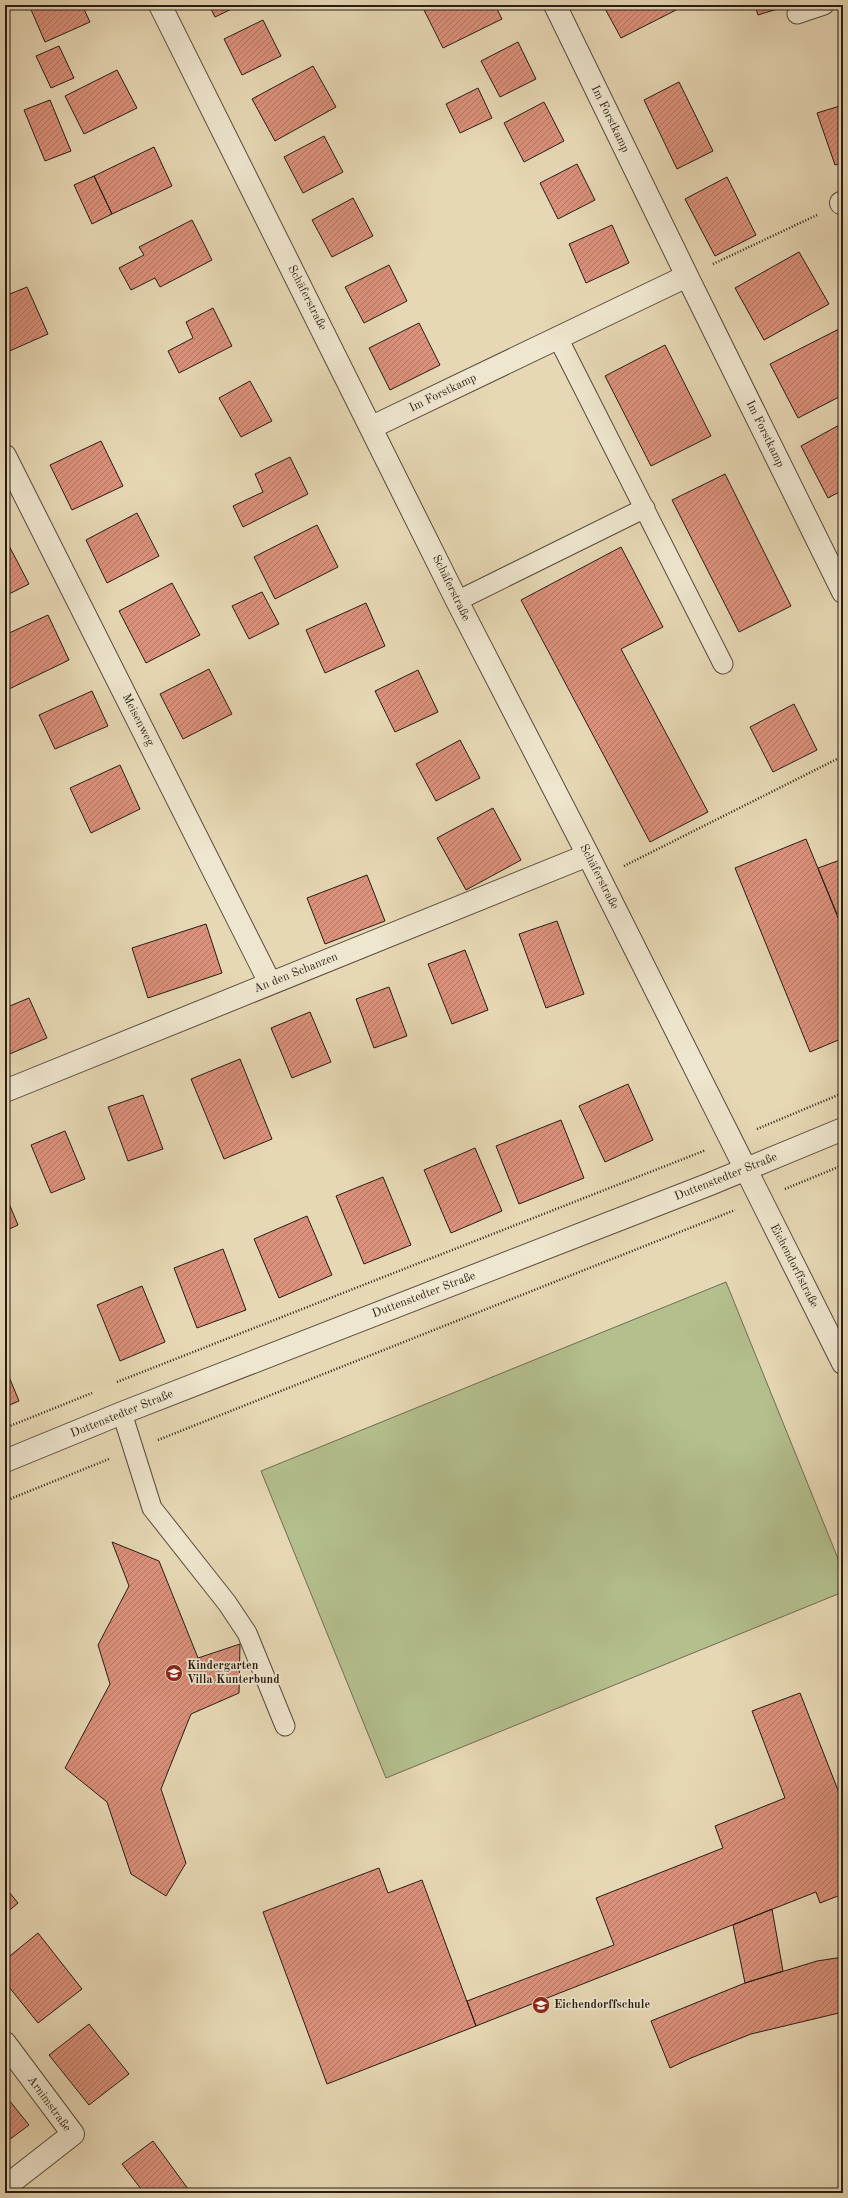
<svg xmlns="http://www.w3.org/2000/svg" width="848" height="2198" viewBox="0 0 848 2198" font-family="'Old Standard TT',serif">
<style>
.garden{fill:#b4bf8e;stroke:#6e6e51}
.building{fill:url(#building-hatch);stroke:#271c14}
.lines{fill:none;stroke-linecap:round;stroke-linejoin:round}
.service-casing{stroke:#574b3c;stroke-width:21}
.minor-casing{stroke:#574b3c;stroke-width:24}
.tertiary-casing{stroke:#574b3c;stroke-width:24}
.path{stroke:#271c14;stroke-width:2.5;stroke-dasharray:1 2;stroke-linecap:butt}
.service{stroke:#efe6cf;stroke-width:19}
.minor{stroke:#efe6cf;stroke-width:22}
.tertiary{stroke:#efe6cf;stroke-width:22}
.labels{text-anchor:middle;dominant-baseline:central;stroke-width:3.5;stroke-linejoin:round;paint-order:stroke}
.street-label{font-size:12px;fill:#271c14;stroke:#efe6cf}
.poi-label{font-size:12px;font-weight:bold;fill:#271c14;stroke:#efe6cf;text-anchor:start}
</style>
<defs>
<pattern id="building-hatch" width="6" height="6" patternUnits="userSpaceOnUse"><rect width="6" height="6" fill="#dc917c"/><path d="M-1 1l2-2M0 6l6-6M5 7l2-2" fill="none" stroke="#b27664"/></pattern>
</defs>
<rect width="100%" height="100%" fill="#e7d8b5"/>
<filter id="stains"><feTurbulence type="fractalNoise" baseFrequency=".005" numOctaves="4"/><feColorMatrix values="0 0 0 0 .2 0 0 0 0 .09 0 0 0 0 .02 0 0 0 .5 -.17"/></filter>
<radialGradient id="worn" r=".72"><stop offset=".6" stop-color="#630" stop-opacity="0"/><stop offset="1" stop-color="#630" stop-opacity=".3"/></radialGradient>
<path class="garden" d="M726 1282 843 1571V1592L386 1778 261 1471Z"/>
<path class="building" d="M29 5H82L90 22 45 42Z
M209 5H240L215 17Z
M433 5H495L502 19 443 48 424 10Z
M603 5H676L678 9 621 38Z
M755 5H787V6L758 15Z
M263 20 281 56 242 75 224 39Z
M518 42 536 79 500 97 481 61Z
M59 46 74 78 51 88 36 56Z
M313 66 336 107 275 141 252 99Z
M117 70 137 108 84 134 65 96Z
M679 82 713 151 677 169 644 100Z
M478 88 492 118 460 133 446 104Z
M50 100 71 151 45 161 24 110Z
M544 102 564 141 524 162 504 123Z
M843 105V162L835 165 817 113Z
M324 136 343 172 303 193 284 157Z
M154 147 172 186 112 214 94 176Z
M577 164 595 200 558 219 540 183Z
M94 176 112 214 92 224 74 185Z
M727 177 756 235 715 256 685 199Z
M353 198 373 236 332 257 312 220Z
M192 220 212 260 160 287 155 278 131 290 119 268 144 255 139 247Z
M612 225 629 263 586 283 569 244Z
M799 252 829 304 764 340 735 288Z
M389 265 407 301 364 323 345 287Z
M27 287 48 334 5 353V296Z
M213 308 232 346 179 373 168 351 193 338 186 322Z
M419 323 440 365 390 390 369 348Z
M839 329 843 336V395L798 418 770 364Z
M665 345 711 436 651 466 605 376Z
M250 381 272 421 241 437 219 398Z
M843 423V490L828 498 801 446Z
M101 441 123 486 72 510 50 465Z
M290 457 308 494 243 527 233 506 263 492 255 474Z
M725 474 791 606 739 632 672 500Z
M137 513 159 556 107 583 86 540Z
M317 525 338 567 275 599 254 557Z
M5 538 29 584 5 596Z
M621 547 663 627 621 649 708 812 650 842 521 600Z
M172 583 200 635 146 663 119 611Z
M262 592 279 624 249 639 232 606Z
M366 603 385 646 325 673 306 630Z
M48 615 69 660 5 691V635Z
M209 669 232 714 183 739 160 694Z
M418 670 438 712 395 732 375 691Z
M92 691 108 726 55 749 39 715Z
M794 704 817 750 773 772 750 727Z
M460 740 480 778 436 801 416 764Z
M120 765 140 809 91 833 70 788Z
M5 808 9 816 5 817Z
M493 808 521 860 466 890 437 838Z
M806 839 843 930V1038L810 1052 735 868Z
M843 859V911L837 914 818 868Z
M367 875 385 921 325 944 307 898Z
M557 921 584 994 546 1008 519 934Z
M206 924 222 973 148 998 132 948Z
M465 950 488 1010 452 1024 428 964Z
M389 987 407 1036 374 1048 356 999Z
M29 998 47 1038 5 1056V1008Z
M310 1012 331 1062 292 1078 271 1028Z
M240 1059 272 1139 224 1159 191 1079Z
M628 1084 653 1140 605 1162 579 1106Z
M143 1095 163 1149 128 1161 108 1107Z
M561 1120 584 1178 519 1204 496 1146Z
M65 1131 85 1179 51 1193 31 1145Z
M475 1148 502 1211 451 1233 424 1170Z
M383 1177 411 1245 364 1264 336 1196Z
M5 1194 18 1225 5 1231Z
M307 1216 332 1275 279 1298 254 1239Z
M223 1249 246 1310 197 1328 174 1268Z
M142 1286 165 1342 120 1361 97 1305Z
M5 1367 19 1401 5 1407Z
M112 1542 159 1561 198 1658 240 1644 239 1693 191 1714 161 1789 186 1863 166 1896 131 1874 107 1802 65 1768 110 1684 98 1645 129 1586Z
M800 1693 843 1803V1894L820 1903 816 1892 476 2026 467 2001 614 1945 596 1898 723 1848 715 1826 785 1798 752 1711Z
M379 1868 388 1893 422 1880 476 2026 327 2084 263 1912Z
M5 1887 18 1903 5 1914Z
M772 1909 783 1971 745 1983 733 1925Z
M38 1933 82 1989 38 2023 5 1982V1960Z
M843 1957V2012L751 2034 691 2058 670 2068 651 2021 745 1983 817 1961Z
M89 2024 129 2074 89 2105 49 2055Z
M5 2095 29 2125 5 2143Z
M153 2141 191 2193H144L122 2164Z"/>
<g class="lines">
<defs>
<path id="service" d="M797 14 824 5
M558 338 723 664
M457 601 645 508
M122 1413 152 1508 227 1603 247 1633 285 1726"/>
<path id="minor" d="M160 5 457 601 588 855 843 1363
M841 203 843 202
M687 276 843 592
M372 427 687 276 555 5
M5 456 270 983
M5 1091 588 855
M5 2043 73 2134 5 2187"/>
<path id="tertiary" d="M5 1461 122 1413 710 1184 843 1129"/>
</defs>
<use href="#service" class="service-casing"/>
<use href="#minor" class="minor-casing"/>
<use href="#tertiary" class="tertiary-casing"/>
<path class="path" d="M713 264 817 215
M624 866 843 756
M757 1129 843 1093
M785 1189 843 1165
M117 1382 706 1150
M5 1428 92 1393
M158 1440 735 1210
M5 1501 109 1459"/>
<use href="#service" class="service"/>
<use href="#minor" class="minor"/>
<use href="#tertiary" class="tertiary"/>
</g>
<defs>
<symbol id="school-disc" viewBox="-11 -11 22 22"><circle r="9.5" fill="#8f2418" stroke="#efe6cf"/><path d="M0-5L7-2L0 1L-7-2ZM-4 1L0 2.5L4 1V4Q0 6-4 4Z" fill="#fff"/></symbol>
</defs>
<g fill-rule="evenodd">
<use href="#school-disc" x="164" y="1663" width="20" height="20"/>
<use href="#school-disc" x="531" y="1995" width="20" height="20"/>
</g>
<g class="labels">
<g class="street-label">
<text transform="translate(610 119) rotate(64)">Im Forstkamp</text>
<text transform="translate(307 298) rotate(63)">Schäferstraße</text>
<text transform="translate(443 393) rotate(-26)">Im Forstkamp</text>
<text transform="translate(765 434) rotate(64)">Im Forstkamp</text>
<text transform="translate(451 588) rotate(64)">Schäferstraße</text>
<text transform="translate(138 720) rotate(63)">Meisenweg</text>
<text transform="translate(599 877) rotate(63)">Schäferstraße</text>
<text transform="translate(296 973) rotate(-22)">An den Schanzen</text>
<text transform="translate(726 1177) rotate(-22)">Duttenstedter Straße</text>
<text transform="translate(794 1266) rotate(63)">Eichendorffstraße</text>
<text transform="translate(424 1295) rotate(-21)">Duttenstedter Straße</text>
<text transform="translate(122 1414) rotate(-22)">Duttenstedter Straße</text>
<text transform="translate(49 2104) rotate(54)">Arnimstraße</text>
</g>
<g class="poi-label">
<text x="187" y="1666">Kindergarten<tspan x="187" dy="14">Villa Kunterbund</tspan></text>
<text x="554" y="2005">Eichendorffschule</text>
</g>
</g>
<rect width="848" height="2198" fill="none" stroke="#e7d8b5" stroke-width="20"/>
<rect x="6" y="6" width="836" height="2186" fill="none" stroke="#271c14" stroke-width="2"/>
<rect x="10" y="10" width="828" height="2178" fill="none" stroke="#271c14"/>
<rect width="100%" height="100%" filter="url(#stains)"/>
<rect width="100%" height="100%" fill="url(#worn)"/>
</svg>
